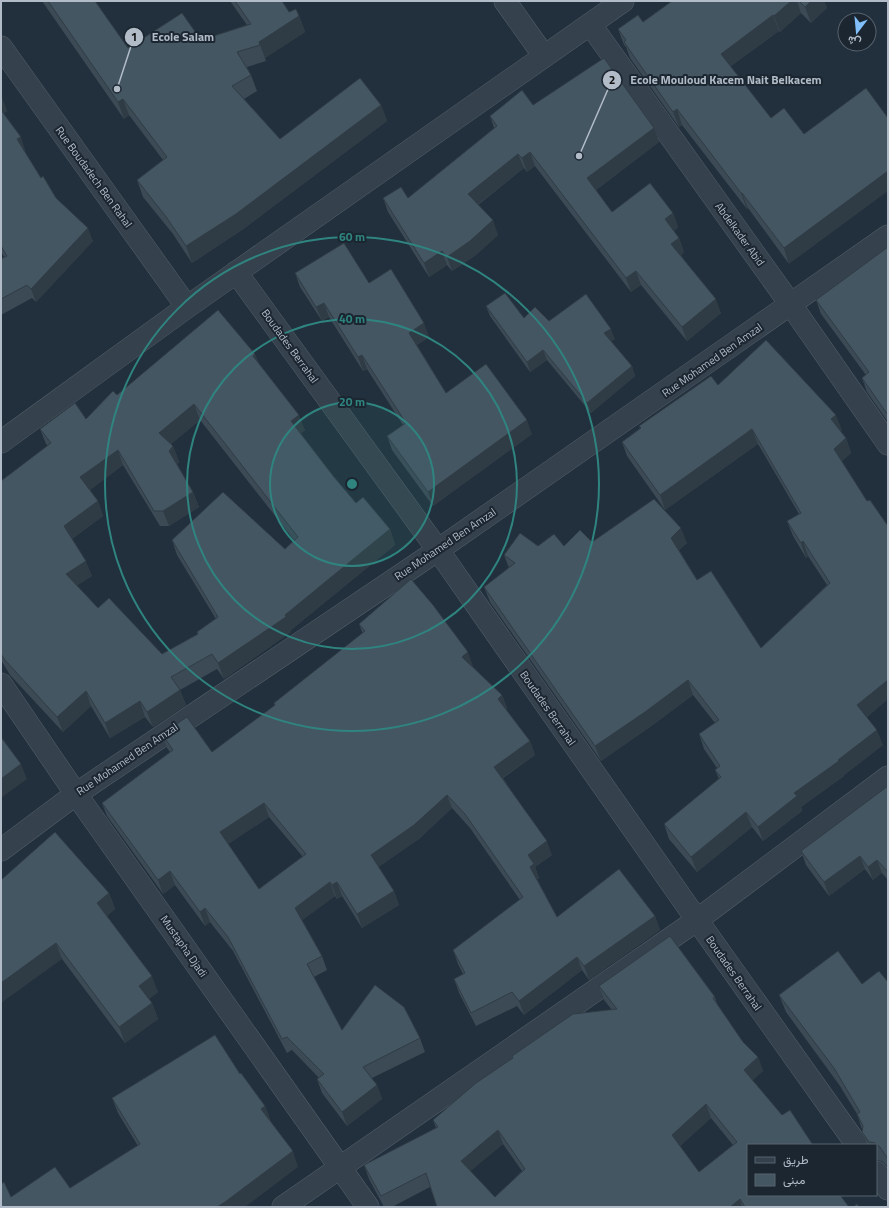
<svg xmlns="http://www.w3.org/2000/svg" width="889" height="1208" viewBox="0 0 889 1208" font-family="'Titillium Web',Vazirmatn,sans-serif">
<style>
.lines{fill:none;stroke-linecap:round;stroke-linejoin:round}
.minor-casing{stroke:#535f6a;stroke-width:23}
.minor{stroke:#35414c;stroke-width:22}
.wall{fill:#3b4a55;fill-rule:evenodd}
.shaded-wall{fill:#303c45}
.building{fill:#455663;stroke:#303c45;fill-rule:evenodd}
.ring{fill:none;stroke:#2f8480;stroke-width:2}
.labels{text-anchor:middle;dominant-baseline:central;stroke-width:4;stroke-linejoin:round;paint-order:stroke}
.street-label{font-size:11px;fill:#b1bcc8;stroke:#1b2631}
.centre{fill:#2f8480;stroke:#1b2631;stroke-width:2}
.ring-label{font-size:12px;text-anchor:middle;font-weight:bold;fill:#2f8480;stroke:#1b2631;stroke-width:4;stroke-linejoin:round;paint-order:stroke}
.leader{fill:none;stroke:#b1bcc8;stroke-width:1.5}
.callout-dot{fill:#b1bcc8;stroke:#1b2631;stroke-width:1.5}
.mark-label{font-size:12px;text-anchor:middle;font-weight:bold;fill:#111}
.callout-label{font-size:12px;text-anchor:middle;font-weight:bold;fill:#b1bcc8;stroke:#1b2631;stroke-width:4;stroke-linejoin:round;paint-order:stroke}
</style>
<rect width="100%" height="100%" fill="#21303c"/>
<g class="lines">
<defs>
<path id="minor" d="M505 1 544 56
M590 24 791 305 888 444
M1 47 187 307
M236 272 438 550 697 920 857 1145
M1 442 187 307 623 1
M1 684 76 794 368 1207
M1 850 76 794 438 550 888 236
M876 1172 888 1189
M283 1207 697 920 888 777"/>
</defs>
<use href="#minor" class="minor-casing"/>
<use href="#minor" class="minor"/>
</g>
<path class="wall" d="M42 1H95L128 48 201 40 247 25 230 1H282L289 12 299 16 305 32 265 58 266 61 247 67 251 75 257 91 244 99 280 139 381 105 387 121 242 230 192 263 173 234 143 197 137 180 163 160 129 115 124 119Z
M672 1H824L827 8 811 23 801 13 780 32 779 31 731 66 789 264 748 208 747 209 682 125 679 127 630 58 626 47 624 45 618 29 643 22Z
M1 96 2 98 7 111 3 113 25 150 24 151 41 178 56 198 93 241 36 302 32 298 1 315V259L4 257 1 251Z
M533 105 654 128 659 142 596 190 612 212 673 213 678 227 674 231 679 238 684 252 681 255 721 313 687 341 641 285 631 292 535 166 527 172 524 168 478 205 498 235 476 255 452 271 447 265 429 277 388 212 383 198H408L494 128 490 116Z
M888 247V422L867 392 862 378 866 375 821 314 816 300Z
M295 273 369 283 429 337 417 345 446 393 532 434 433 506 392 450 387 436 403 425 367 369 363 371 329 317 322 321 300 287Z
M486 306 524 318 615 339 611 341 632 366 635 376 591 413 547 360 530 372 490 316Z
M255 354 258 362 305 430 300 434 334 477 356 503 390 529 395 545 291 630V632L224 679 217 669 180 690 186 705 153 727 145 717 110 738 91 706 63 732 10 675 1 660V481L48 446 46 444 40 429 86 419 117 395ZM200 420 294 540 285 549 172 540 177 555 216 619 197 632 198 634 162 654 98 608 77 585 92 576 72 539 103 516 98 501 90 490 123 465 160 526H169L199 507 193 492 177 464 179 462 173 446 171 444Z
M718 385 842 430 840 431 846 438 851 453 842 461 888 699 867 717 883 745 844 775V776L801 807 802 811 763 841 752 827 697 872 669 839 664 824 719 779 715 770 717 768 704 749 699 734 715 723 693 695 650 727 601 761 490 602 484 587 509 568 504 555 538 546H564L592 542 687 543 679 550 697 580 761 648 827 585 808 556 806 558 793 536 787 521 799 514 758 444 665 510 627 456 622 442 640 428 639 426Z
M359 624 473 666H472L502 695 507 708 506 709 530 741 535 755 503 778 552 855 535 867 539 878 537 879 557 917 655 916 660 930 589 980 582 970 524 1015 517 1006 476 1026 459 993 454 979 463 974 458 964 453 950 520 900 470 828 452 808 419 839 378 867 394 891 399 905 362 928 342 896 337 899 335 896 302 920 322 956 327 970 314 977 342 1030 420 1038 425 1052 372 1078 377 1085 382 1099 347 1126 322 1093 317 1079 319 1078 292 1050 287 1053 233 951 210 922 205 926 175 885 163 894 107 816 102 803 170 752 167 748 162 734 212 752 275 706 274 703 363 634ZM269 817 303 857 259 889 228 844Z
M888 786V880L882 873 873 880 865 869 829 896 806 865 801 851Z
M1 880 109 893 115 909 107 916 158 992 149 999 152 1003 158 1019 125 1043 62 959Z
M888 982V1167L882 1161 876 1160V1145H867L857 1114 840 1086 786 1012 779 995 862 984Z
M599 986 715 997 717 1004 743 1042 758 1057 763 1071 752 1080 748 1145 849 1207H437L430 1187 392 1207H384L369 1179 364 1165 436 1128 433 1120 512 1058V1056L612 1010 604 1000ZM711 1118 733 1145 699 1172 680 1146ZM503 1144 522 1171 495 1197 470 1171Z
M240 1074 265 1106 271 1122 298 1167 11 1197 70 1188 138 1146 118 1113 112 1098Z"/>
<path class="shaded-wall" d="M791 1H797L801 13 780 32 774 16Z
M811 1H824L827 8 811 23 805 7Z
M773 15 779 31 727 69 721 54Z
M299 16 305 32 265 58 266 61 259 42Z
M2 98 7 111 1 115V99Z
M123 99 129 115 124 119 118 102Z
M381 105 387 121 242 230 192 263 186 246Z
M677 109 682 125 679 127 673 112Z
M654 128 659 142 593 192 587 178Z
M21 137 25 150 21 152 17 139Z
M530 152 535 166 527 172 522 158Z
M518 154 524 168 473 208 468 194Z
M888 171V191L789 264 784 248Z
M741 193H742L748 208 747 209Z
M673 213 678 227 670 234 665 219Z
M493 220 498 235 476 255 452 271 447 257Z
M88 228 93 241 36 302 31 289Z
M679 238 684 252 677 258 671 244Z
M442 251 447 265 429 277 424 263Z
M636 271 641 285 631 292 626 278Z
M716 299 721 313 687 341 682 327Z
M324 303 329 317 322 321 316 307Z
M424 323 429 337 414 347 409 333Z
M611 329 615 339 608 343 604 333Z
M543 350 547 360 530 372 527 362Z
M255 354 261 369 253 356Z
M362 355 367 369 363 371 358 357Z
M632 366 635 376 591 413 587 403Z
M194 404 200 420 165 449 159 433Z
M299 415 305 430 297 437 291 421Z
M836 415 842 430 837 434 831 419Z
M527 420 532 434 433 506 428 492Z
M752 429 758 444 665 510 660 495Z
M846 438 851 453 839 464 834 449Z
M173 446 179 462 175 466 169 451Z
M118 450 123 465 86 493 80 477Z
M193 492 199 507 169 526 163 511Z
M98 501 103 516 69 541 64 526Z
M681 528 687 543 676 552 671 538Z
M390 529 395 545 291 630V632L224 679 218 663 285 615Z
M803 541 808 556 806 558 801 543Z
M86 561 92 576 72 589 66 574Z
M468 652 473 666 467 670 462 657Z
M688 680 693 695 650 727 601 761 595 746Z
M888 680V699L863 720 857 705Z
M180 690 186 705 153 727 147 712Z
M86 691 91 706 63 732 57 717Z
M502 695 507 708 503 712 498 699Z
M140 701 145 717 110 738 105 723Z
M877 730 883 745 844 775V776L801 807 802 811 763 841 758 827 794 793Z
M530 741 535 755 499 780 494 767Z
M21 764 27 779 1 798V779Z
M447 795 452 808 419 839 376 869 371 855Z
M264 803 269 817 225 846 220 832Z
M746 812 752 827 697 872 691 857Z
M547 841 552 855 535 867 539 878 535 881 530 867 528 855Z
M860 856 865 869 829 896 824 882Z
M877 860 882 873 873 880 868 867Z
M170 871 175 885 163 894 158 880Z
M330 882 335 896 300 922 295 908Z
M337 882 342 896 337 899 332 885Z
M394 891 399 905 362 928 357 914Z
M109 893 115 909 103 919 97 903Z
M205 908 210 922 205 926 200 912Z
M655 916 660 930 589 980 584 966Z
M56 943 62 959 1 1003V983Z
M577 957 582 970 524 1015 519 1001Z
M152 976 158 992 145 1002 139 986Z
M152 1003 158 1019 125 1043 119 1027Z
M758 1057 763 1071 749 1084 744 1070Z
M377 1085 382 1099 347 1126 342 1112Z
M706 1104 711 1118 677 1149 672 1135Z
M265 1106 271 1122 261 1109Z
M498 1130 503 1144 466 1175 461 1161Z
M293 1151 298 1167 245 1207H217Z
M740 1199 742 1207H730Z"/>
<path class="building" d="M48 1H95L128 48 182 13 201 40 251 24 235 1H282L289 12 296 9 299 16 259 42 260 45 237 52 251 75 232 86 280 139 360 78 381 105 236 214 186 246 167 218 137 180 167 157 123 99 118 102Z
M672 1H791L774 16 773 15 721 54 771 118 784 108 804 134 866 88 888 118V171L784 248 742 193H741L677 109 673 112 624 42 626 40 618 29 638 15 643 22Z
M799 1H811L805 7Z
M604 58 654 128 587 178 612 212 650 183 673 213 665 219 679 238 671 244 716 299 682 327 636 271 626 278 530 152 522 158 518 154 468 194 493 220 470 241 447 257 442 251 424 263 383 198 401 187 408 198 497 126 490 116 522 90 533 105Z
M1 110 21 137 17 139 41 178 43 176 56 198 88 228 31 289 27 285 1 299V259L7 256 1 246Z
M344 243 369 283 391 269 424 323 409 333 446 393 486 364 527 420 428 492 387 436 406 423 362 355 358 357 324 303 316 307 295 273Z
M888 247V415L862 378 869 372 816 300Z
M505 293 524 318 535 307 549 321 586 294 611 329 604 333 632 366 587 403 543 350 527 362 486 306Z
M218 310 255 354 253 356 299 415 291 421 334 477 356 503 363 497 390 529 285 615 286 617 218 663 212 654 171 677 180 690 147 712 140 701 105 723 86 691 57 717 5 660 1 654V481L51 443 40 429 75 403 86 419 113 391 117 395ZM194 404 298 537 285 549 223 492 172 540 218 617 197 632 198 634 162 654 109 598 98 608 66 574 86 561 64 526 98 501 80 477 118 450 154 511H163L193 492 169 451 173 446 159 433Z
M766 340 836 415 831 419 846 438 834 449 867 501 870 500 888 526V680L857 705 877 730 838 760 839 761 794 793 797 796 758 827 746 812 691 857 664 824 721 777 715 770 720 766 699 734 719 720 688 680 645 712 595 746 484 587 515 563 504 555 520 533 538 546 554 534 564 546 580 530 592 542 654 499 681 528 671 538 697 580 711 571 761 648 830 583 803 541 801 543 787 521 801 513 752 429 660 495 622 442 641 428 639 426 711 376 718 385Z
M411 579 433 605 468 652 462 657 502 695 498 699 530 741 494 767 547 841 528 855 534 864 530 867 557 917 619 869 655 916 584 966 577 957 519 1001 512 992 471 1013 454 979 465 973 453 950 523 897 465 814 447 795 414 825 371 855 394 891 357 914 337 882 332 885 330 882 295 908 322 956 307 964 342 1030 375 985 404 1007 420 1038 363 1067 377 1085 342 1112 317 1079 324 1074 287 1037 282 1039 228 937 205 908 200 912 170 871 158 880 102 803 173 750 162 734 187 717 212 752 275 705 274 703 365 631 359 624ZM264 803 306 854 259 889 220 832Z
M1 737 21 764 1 779Z
M888 786V872L877 860 868 867 860 856 824 882 801 851Z
M55 832 109 893 97 903 152 976 139 986 152 1003 119 1027 56 943 1 983V880Z
M670 936 715 997 713 998 743 1042 758 1057 744 1070 782 1115 790 1110 813 1145H748V1195H840L849 1207H745L740 1199 730 1207H437L426 1173 381 1196 364 1165 438 1127 433 1120 476 1083 513 1058 512 1056 573 1014 617 1009 599 986ZM706 1104 737 1142 699 1172 672 1135ZM498 1130 525 1169 495 1197 461 1161Z
M838 951 862 984 879 971 888 982V1159L880 1147 875 1143 869 1142 862 1132 863 1126 857 1114 860 1112 834 1068 779 995Z
M215 1035 240 1074 241 1073 265 1106 261 1109 293 1151 225 1202 217 1207H1V1184L4 1182 11 1197 55 1167 70 1188 140 1144 112 1098Z
M857 1204 859 1207H853Z"/>
<circle cx="352" cy="484" r="82" fill="#2f8480" fill-opacity=".12"/>
<g class="ring">
<circle cx="352" cy="484" r="82"/>
<circle cx="352" cy="484" r="165"/>
<circle cx="352" cy="484" r="247"/>
</g>
<g class="labels">
<g class="street-label">
<text transform="translate(94 177) rotate(54)">Rue Boudadech Ben Rahal</text>
<text transform="translate(740 234) rotate(54)">Abdelkader Abid</text>
<text transform="translate(290 346) rotate(54)">Boudades Berrahal</text>
<text transform="translate(712 360) rotate(-35)">Rue Mohamed Ben Amzal</text>
<text transform="translate(445 544) rotate(-34)">Rue Mohamed Ben Amzal</text>
<text transform="translate(548 708) rotate(55)">Boudades Berrahal</text>
<text transform="translate(127 759) rotate(-34)">Rue Mohamed Ben Amzal</text>
<text transform="translate(184 946) rotate(55)">Mustapha Djadi</text>
<text transform="translate(734 973) rotate(55)">Boudades Berrahal</text>
</g>
</g>
<circle cx="352" cy="484" r="6" class="centre"/>
<g class="ring-label">
<text x="352" y="241">60 m</text>
<text x="352" y="323">40 m</text>
<text x="352" y="406">20 m</text>
</g>
<path class="leader" d="M117 89L134 37M579 156L612 80"/>
<g class="callout-dot">
<circle cx="117" cy="89" r="4"/>
<circle cx="579" cy="156" r="4"/>
<circle cx="134" cy="37" r="10"/>
<circle cx="612" cy="80" r="10"/>
</g>
<g class="mark-label">
<text x="134" y="41">1</text>
<text x="612" y="84">2</text>
</g>
<g class="callout-label">
<text x="183" y="41">Ecole Salam</text>
<text x="726" y="84">Ecole Mouloud Kacem Nait Belkacem</text>
</g>
<rect width="889" height="1208" fill="none" stroke="#b1bcc8" stroke-width="4"/>
<rect x="747" y="1144" width="130" height="52" fill="#1b2631" stroke="#57626d"/>
<rect x="755" y="1157" width="20" height="6" fill="#35414c" stroke="#57626d"/>
<text x="783" y="1164" font-size="12" fill="#b1bcc8">طريق</text>
<rect x="755" y="1174" width="20" height="12" fill="#455663" stroke="#57626d"/>
<text x="783" y="1184" font-size="12" fill="#b1bcc8">مبنى</text>
<g transform="translate(857 32) rotate(196)"><circle r="19" fill="#1b2631" stroke="#57626d"/>
<path d="M0-3L7 15L0 10L-7 15Z" fill="#81bffd"/>
<text y="-6" font-size="11" font-weight="bold" text-anchor="middle" fill="#b1bcc8">ش</text>
</g>
</svg>
